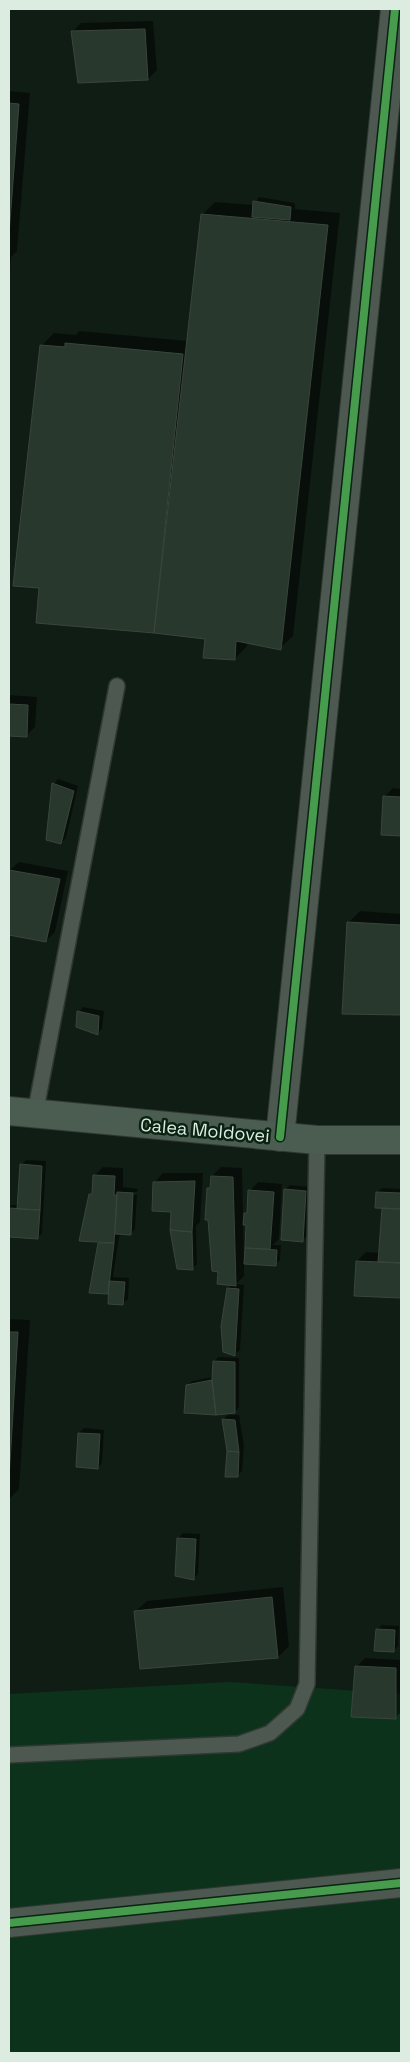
<svg xmlns="http://www.w3.org/2000/svg" width="410" height="2062" viewBox="0 0 410 2062" font-family="'Space Grotesk',sans-serif">
<style>
.green{fill:#0d321c}
.shadow{fill:#0007;fill-rule:evenodd}
.building{fill:#28382d;stroke:#3a453d}
.lines{fill:none;stroke-linecap:round;stroke-linejoin:round}
.service-casing{stroke:#2f3832;stroke-width:18}
.minor-casing{stroke:#2f3832;stroke-width:30}
.primary-casing{stroke:#2f3832;stroke-width:30}
.service{stroke:#4d5850;stroke-width:15}
.minor{stroke:#4d5850;stroke-width:28}
.primary{stroke:#4b5c51;stroke-width:28}
.cycleway-casing{stroke:#0a2313;stroke-width:11}
.cycleway{stroke:#469c4c;stroke-width:8}
.labels{text-anchor:middle;dominant-baseline:central;stroke-width:5;stroke-linejoin:round;paint-order:stroke}
.street-label{font-size:18px;fill:#ddece1;stroke:#0a2313}
</style>
<rect width="100%" height="100%" fill="#101d14"/>
<path class="green" d="M230 1682 401 1694V2053H9V1694Z"/>
<path class="shadow" d="M153 21 157 70 148 79 73 31 81 23Z
M9 91 30 93 17 251 11 257 9 287Z
M259 197 295 203V209L340 213 293 636 280 648 248 642 247 646 235 659 206 638 38 622 40 587 41 346 54 333 76 335 79 331 188 341 202 215 215 202 254 205Z
M9 695 37 697 35 727 26 736 9 735Z
M58 779 78 786 66 838 61 843 54 784Z
M393 788 401 789V835L383 834 384 797Z
M19 862 68 871 55 932 46 941 9 933 10 870Z
M360 911 401 914V1014L343 1013 348 923Z
M83 1007 104 1011 102 1029 98 1033 79 1012Z
M26 1160 46 1161 42 1233 38 1238 9 1236V1206L19 1204 21 1165Z
M103 1167 123 1168V1187L138 1189 137 1192H125V1194L137 1195 135 1229 130 1234 123 1233 119 1237 113 1277 129 1278 128 1299 123 1303 109 1293 91 1292 101 1241 90 1194 94 1191V1176Z
M221 1167 242 1168 243 1215 249 1210 250 1191 258 1182 282 1184 279 1239 273 1245H281L280 1260 275 1264 244 1263V1276L236 1284 244 1285 240 1350 235 1354 228 1289 232 1284 220 1271 208 1189 212 1186V1176ZM243 1224H247L246 1258H244Z
M163 1173H203L200 1222 196 1226 197 1264 192 1269 172 1210 155 1182Z
M290 1185 310 1187 307 1236 303 1240 285 1190Z
M382 1188 401 1189V1297L357 1261 366 1252 380 1253 383 1209 377 1192Z
M9 1319 30 1320 19 1489 9 1499Z
M219 1357 239 1358V1407L235 1412 187 1385 192 1381 213 1377 214 1361Z
M228 1415H239L244 1446 242 1471 237 1476 228 1451 223 1419Z
M84 1428 104 1430 102 1463 98 1468 79 1433Z
M183 1533 200 1534 198 1574 193 1579 178 1538Z
M283 1587 289 1646 278 1657 135 1612 147 1601Z
M382 1625 399 1626 398 1646 393 1651 377 1630Z
M365 1658 401 1660V1712L395 1718 356 1667Z"/>
<path class="building" d="M145 29 148 80 78 83 71 31Z
M9 103 19 104 9 234Z
M253 201 291 207 290 220 252 217Z
M201 214 328 225 281 650 236 641 235 660 203 658 205 639 154 633Z
M65 343 183 354 154 633 36 623 39 588 13 586 40 345 65 347Z
M9 704 28 705 27 737 9 736Z
M52 783 74 791 61 844 46 840Z
M383 796 401 797V836L381 835Z
M9 870 60 879 46 942 9 935Z
M347 922 401 925V1015L342 1014Z
M77 1011 99 1016 98 1035 76 1027Z
M20 1164 42 1166 40 1210 17 1209Z
M93 1175 115 1176 114 1195H117L114 1243 79 1241 89 1194H92Z
M211 1176 233 1177 236 1286 217 1284 218 1272 212 1271 208 1220H205L207 1188H210Z
M195 1181 192 1232 170 1230 171 1212 152 1211 153 1182Z
M284 1189 306 1191 303 1242 281 1240Z
M248 1190 274 1192 270 1249 245 1248 246 1225H243L244 1213H247Z
M117 1192 133 1193 131 1235 115 1234Z
M376 1192 401 1193V1209L375 1208Z
M9 1208 40 1210 38 1239 9 1237Z
M382 1208 401 1209V1263L378 1262Z
M170 1230 192 1232 193 1270 177 1269Z
M98 1243H114L108 1294 89 1293Z
M245 1248 277 1250 276 1266 244 1264Z
M356 1261 401 1263V1298L354 1296Z
M109 1281 125 1282 123 1305 108 1304Z
M227 1288 239 1289 235 1356 223 1352 221 1326Z
M9 1332H18L9 1478Z
M213 1361 235 1362V1413L216 1415 212 1380Z
M212 1380 216 1415 184 1413 186 1385Z
M222 1419 235 1420 239 1452 227 1451Z
M78 1433 100 1434 98 1469 76 1467Z
M227 1451 239 1452 238 1477H225Z
M177 1538 196 1539 194 1580 175 1576Z
M272 1597 278 1658 140 1669 134 1611Z
M376 1629 395 1630 394 1652 374 1651Z
M355 1666 396 1668V1719L351 1717Z"/>
<g class="lines">
<defs>
<path id="service" d="M35 1114 117 686
M9 1755 239 1744 270 1733 297 1709 307 1684 317 1140"/>
<path id="minor" d="M280 1137 395 9
M9 1923 401 1883"/>
<path id="primary" d="M9 1111 317 1140H401"/>
</defs>
<use href="#service" class="service-casing"/>
<use href="#minor" class="minor-casing"/>
<use href="#primary" class="primary-casing"/>
<use href="#service" class="service"/>
<use href="#minor" class="minor"/>
<use href="#primary" class="primary"/>
<defs>
<path id="cycleway" d="M280 1137 395 9
M9 1923 401 1883"/>
</defs>
<use href="#cycleway" class="cycleway-casing"/>
<use href="#cycleway" class="cycleway"/>
</g>
<g class="labels">
<g class="street-label">
<text transform="translate(205 1130) rotate(5)">Calea Moldovei</text>
</g>
</g>
<rect width="410" height="2062" fill="none" stroke="#ddece1" stroke-width="20"/>
</svg>
